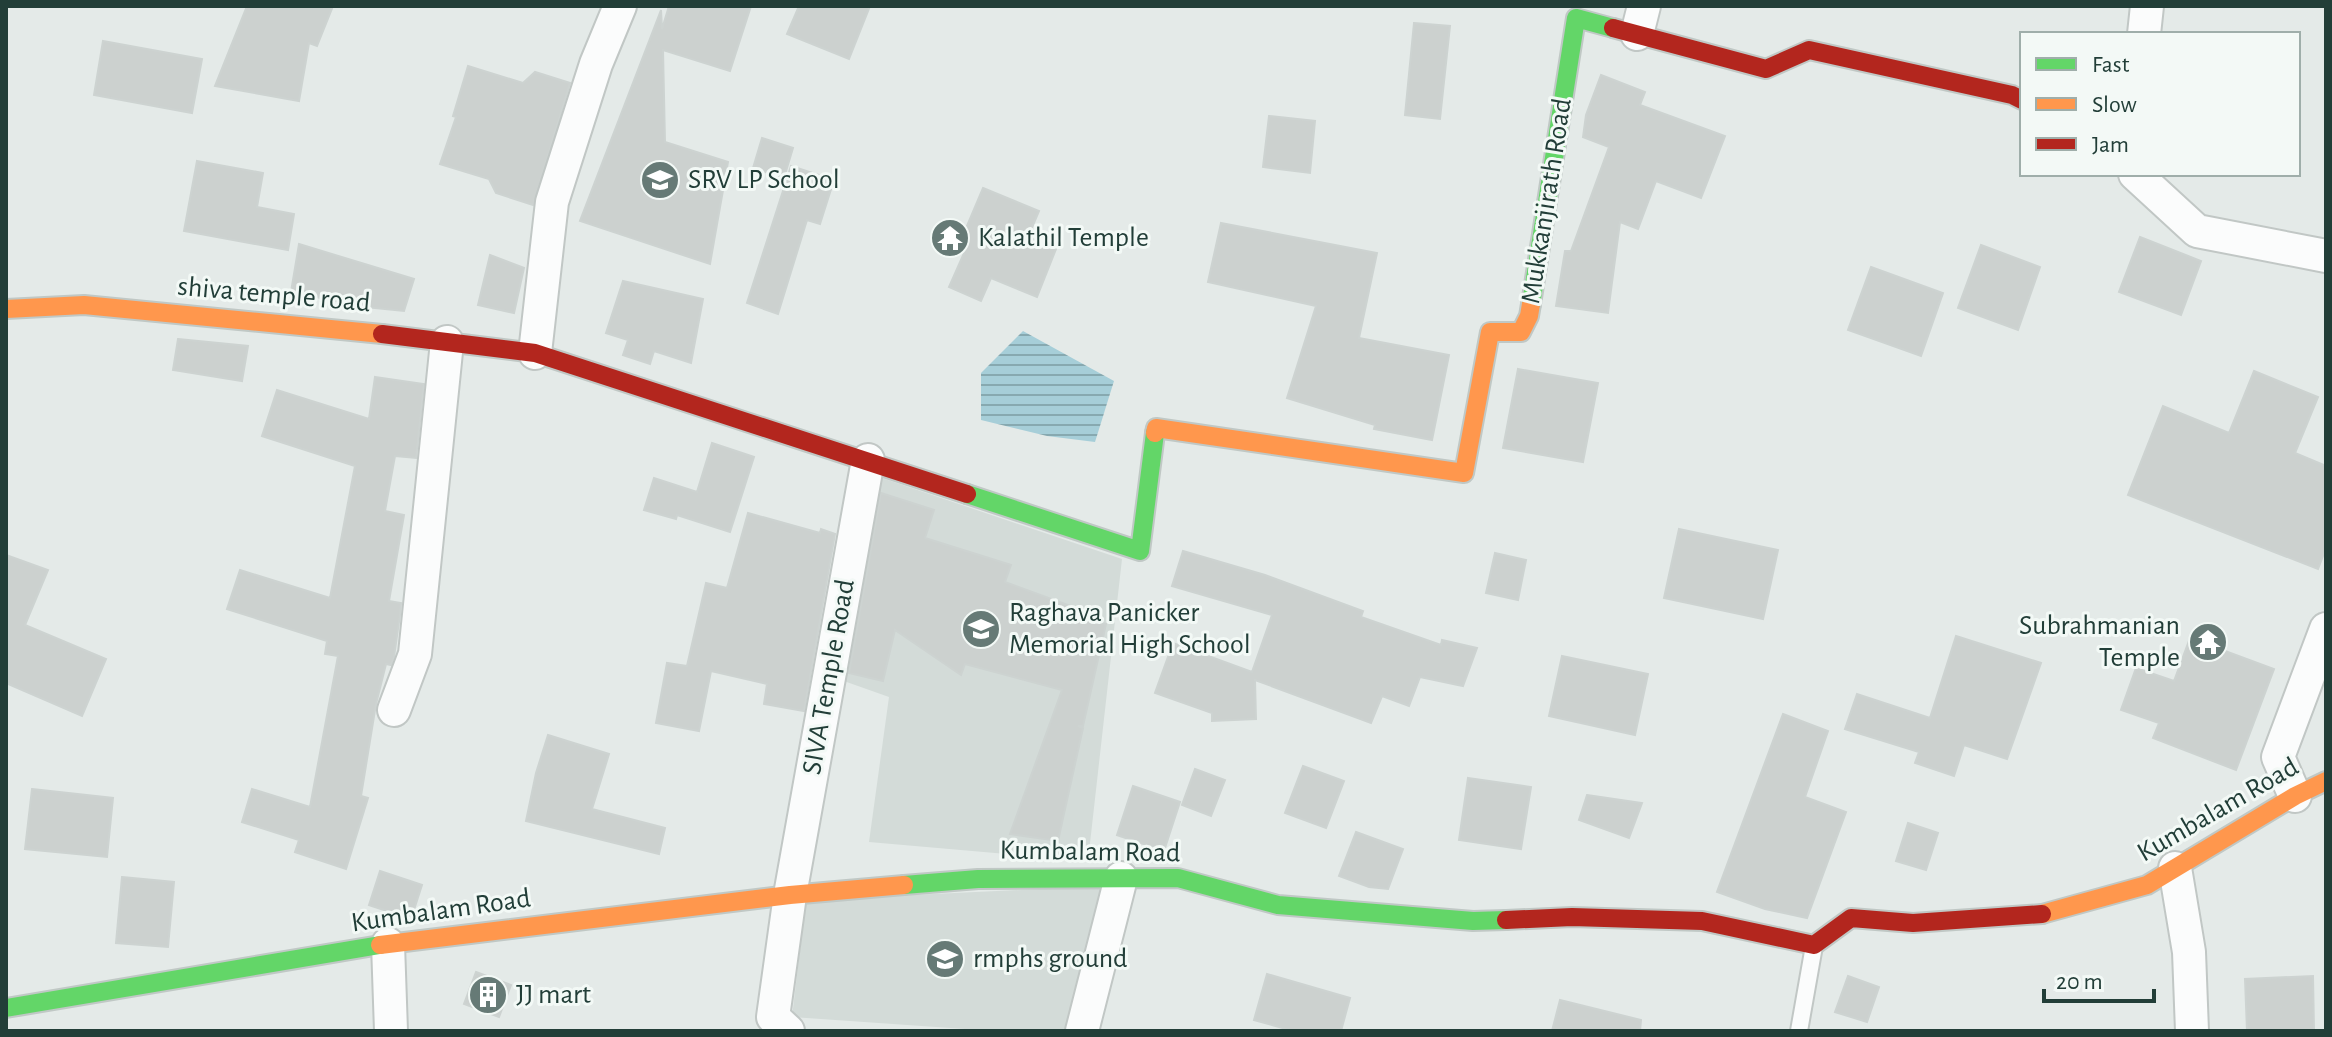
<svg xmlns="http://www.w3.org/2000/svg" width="2332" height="1037" viewBox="0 0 2332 1037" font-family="'Alegreya Sans',sans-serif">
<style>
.built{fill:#d3dbd8}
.water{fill:url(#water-rules)}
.building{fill:#ccd1cf;stroke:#cdd3d1;stroke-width:2}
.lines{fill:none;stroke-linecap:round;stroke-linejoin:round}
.lane-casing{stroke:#c1c7c5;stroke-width:20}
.street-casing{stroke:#c1c7c5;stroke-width:36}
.fast-casing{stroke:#c0c8c5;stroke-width:22}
.slow-casing{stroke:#c0c8c5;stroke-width:22}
.jam-casing{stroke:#c0c8c5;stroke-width:22}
.lane{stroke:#fbfcfc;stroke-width:16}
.street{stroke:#fbfcfc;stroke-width:32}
.fast{stroke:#63d668;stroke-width:18}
.slow{stroke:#ff974d;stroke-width:18}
.jam{stroke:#b3261e;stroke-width:18}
.labels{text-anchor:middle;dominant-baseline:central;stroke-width:6;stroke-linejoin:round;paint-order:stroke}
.poi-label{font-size:28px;fill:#223e38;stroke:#f3f9f6;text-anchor:start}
.street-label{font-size:28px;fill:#223e38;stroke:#f3f9f6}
</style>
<defs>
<pattern id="water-rules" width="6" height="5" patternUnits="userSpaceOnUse" patternTransform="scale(2)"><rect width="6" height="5" fill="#a6ced8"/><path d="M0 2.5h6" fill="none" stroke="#87a9b0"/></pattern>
</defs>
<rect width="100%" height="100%" fill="#e4eae8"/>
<path class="built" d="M873 475 1122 559 1088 861 869 842 889 697 841 680Z
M1106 886 1074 1031H994L792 1017 806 900Z"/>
<path class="water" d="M1023 331 1114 381 1095 442 1047 436 981 420V373Z"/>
<path class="building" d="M247 6H333L317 46 309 43 299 101 215 86Z
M669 6H751L730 71 663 50 665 142 728 162 710 264 580 221 661 10 662 29Z
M799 6H870L849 59 787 34Z
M1414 23 1450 26 1440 119 1405 115Z
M103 41 202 59 192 113 94 95Z
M468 66 523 83 535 72 570 83 533 205 496 193 489 179 440 164 456 117 453 116Z
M1601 75 1645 92 1640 105 1725 136 1701 198 1656 181 1638 229 1620 222 1608 313 1556 306 1565 251H1571L1609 147 1583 137 1586 115Z
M1269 116 1315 121 1310 173 1263 167Z
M762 138 793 148 784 178 753 168Z
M197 161 263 173 257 207 294 214 288 250 184 231Z
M791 166 834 180 820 224 807 220 778 314 747 303Z
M983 188 1039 211 1028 237 1056 249 1037 297 991 278 981 301 949 287 968 244 961 240Z
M1221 223 1377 253 1359 338 1449 355 1432 440 1374 429 1375 425 1287 398 1316 306 1208 282Z
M2140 237 2201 261 2181 315 2119 292Z
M299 244 414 279 404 311 365 307 291 292Z
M1981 245 2040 267 2018 330 1958 308Z
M490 255 524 268 514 313 478 305Z
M1871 267 1943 293 1921 356 1848 330Z
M623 281 703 299 691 363 654 351 650 364 623 355 628 340 606 333Z
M178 339 248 346 242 381 173 370Z
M1518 369 1598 383 1583 462 1503 448Z
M2254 371 2318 397 2295 453 2326 466V548L2318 569 2128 495 2163 406 2229 433Z
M375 377 424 384 416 458 395 456 385 511 404 515 389 601 401 603 400 615 394 657 391 665 386 664 376 704 361 796 368 798 346 869 295 852 299 840 242 822 252 789 310 807 338 656 325 654 327 641 227 609 240 570 330 598 355 466 262 436 277 390 369 419Z
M712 443 754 457 730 532 677 515 676 519 644 510 654 478 697 492Z
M881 493 934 510 925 538 1011 565 1005 582 1090 613 1098 622 1106 624 1083 726H1078L1083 728 1058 841 1010 834 1062 690 965 664 961 675 895 630 883 681 849 673Z
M748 513 820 533 821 529 835 534 804 711 764 704 767 684 711 671 699 731 656 723 667 663 687 666 706 583 727 588Z
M1679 529 1778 550 1763 619 1664 598Z
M1183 551 1265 575 1363 611 1361 617 1441 645 1442 640 1477 648 1463 686 1420 677 1409 706 1382 696 1371 723 1255 680 1256 719 1212 721V713L1155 693 1173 643 1252 672 1272 615 1172 586Z
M1495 553 1526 560 1518 600 1486 593Z
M6 555 48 570 25 625 106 659 82 716 6 683Z
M1956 636 2041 663 2007 759 1964 745 1954 776 1915 763 1919 752 1845 729 1857 694 1930 718Z
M2190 638 2274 669 2236 770 2153 738 2159 723 2121 710 2136 668 2174 681Z
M1562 656 1648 674 1635 735 1549 716Z
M1783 714 1828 731 1805 797 1846 812 1807 918 1765 909 1717 892Z
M548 735 609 754 592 809 665 828 659 854 526 821 536 773Z
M1303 766 1344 781 1326 828 1285 813Z
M1195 769 1225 780 1211 816 1182 805Z
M1468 778 1531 787 1521 849 1459 840Z
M1133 786 1180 802 1164 851 1117 835Z
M32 789 113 798 107 857 25 849Z
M1587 795 1642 803 1629 838 1579 820Z
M1908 823 1938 833 1926 870 1896 861Z
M1356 832 1403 849 1388 889 1369 887 1339 876Z
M380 871 422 885 412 916 405 917 369 905Z
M122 877 174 882 168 947 116 943Z
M476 972 511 985 499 1017 464 1004Z
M1267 974 1350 998 1341 1031H1293L1254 1020Z
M1848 976 1879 987 1867 1022 1835 1012Z
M2313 976 2314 1031H2247L2245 979Z
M1560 1000 1641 1020 1640 1031H1552Z"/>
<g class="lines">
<defs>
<path id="lane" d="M1799 1031 1814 946"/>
<path id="street" d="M1637 34 1644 6
M2144 34 2147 6
M2135 174 2197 231 2326 256
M535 353 552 202 596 64 620 6
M394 710 415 654 447 342
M2295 796 2278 757 2326 629
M2175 868 2189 952 2192 1031
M388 944 391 1031
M788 1031 773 1017 790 895 868 460
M1082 1031 1121 878"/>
<path id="fast" d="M1531 304 1576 18 1613 28
M967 494 1140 551 1155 433
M904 885 978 879 1178 878 1278 905 1473 921 1506 920
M6 1008 380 945"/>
<path id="slow" d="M6 309 84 305 382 334
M1155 433 1156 428 1464 473 1490 332H1521L1529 316 1531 304
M2042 914 2147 885 2295 796 2326 781
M380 945 790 895 904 885"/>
<path id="jam" d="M1613 28 1766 69 1809 50 2012 95 2022 100
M382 334 535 353 967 494
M1506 920 1572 917 1702 921 1814 945 1851 918 1913 923 2042 914"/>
</defs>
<use href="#lane" class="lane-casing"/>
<use href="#street" class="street-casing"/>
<use href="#fast" class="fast-casing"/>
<use href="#slow" class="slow-casing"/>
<use href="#jam" class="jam-casing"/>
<use href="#lane" class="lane"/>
<use href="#street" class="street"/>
<use href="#fast" class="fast"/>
<use href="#slow" class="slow"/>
<use href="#jam" class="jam"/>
</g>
<defs>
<symbol id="school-disc" viewBox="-11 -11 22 22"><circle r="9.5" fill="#667a76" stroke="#f3f9f6"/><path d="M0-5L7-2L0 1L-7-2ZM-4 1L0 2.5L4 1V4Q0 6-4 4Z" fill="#fff"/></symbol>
<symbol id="temple-disc" viewBox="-11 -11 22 22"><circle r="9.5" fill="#667a76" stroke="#f3f9f6"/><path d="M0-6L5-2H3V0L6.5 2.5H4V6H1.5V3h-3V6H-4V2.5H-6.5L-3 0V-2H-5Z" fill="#fff"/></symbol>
<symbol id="building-disc" viewBox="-11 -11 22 22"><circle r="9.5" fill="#667a76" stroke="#f3f9f6"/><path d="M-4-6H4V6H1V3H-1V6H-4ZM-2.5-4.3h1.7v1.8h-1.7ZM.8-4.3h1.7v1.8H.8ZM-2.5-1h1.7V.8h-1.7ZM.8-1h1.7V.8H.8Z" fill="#fff"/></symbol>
</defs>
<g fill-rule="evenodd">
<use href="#school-disc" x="638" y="158" width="44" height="44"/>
<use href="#temple-disc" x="928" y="216" width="44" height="44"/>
<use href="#school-disc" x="959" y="607" width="44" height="44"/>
<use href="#temple-disc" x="2186" y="620" width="44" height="44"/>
<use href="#school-disc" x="923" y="937" width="44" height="44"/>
<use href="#building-disc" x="466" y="973" width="44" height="44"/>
</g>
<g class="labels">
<g class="poi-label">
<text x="688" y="180">SRV LP School</text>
<text x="978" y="238">Kalathil Temple</text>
<text x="1009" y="613">Raghava Panicker<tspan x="1009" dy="32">Memorial High School</tspan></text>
<text x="2180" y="626" text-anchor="end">Subrahmanian<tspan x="2180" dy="32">Temple</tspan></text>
<text x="973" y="959">rmphs ground</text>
<text x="516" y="995">JJ mart</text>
</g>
<g class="street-label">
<text transform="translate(1547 201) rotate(-81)">Mukkanjirath Road</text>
<text transform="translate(274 295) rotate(5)">shiva temple road</text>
<text transform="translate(829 677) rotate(-80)">SIVA Temple Road</text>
<text transform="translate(2218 810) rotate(-30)">Kumbalam Road</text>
<text transform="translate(1090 852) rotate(1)">Kumbalam Road</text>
<text transform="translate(441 911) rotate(-8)">Kumbalam Road</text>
</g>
</g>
<rect width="2332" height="1037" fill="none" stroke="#223e38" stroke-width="16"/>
<rect x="2020" y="32" width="280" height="144" fill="#f3f9f6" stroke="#9faeaa" stroke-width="2"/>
<rect x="2036" y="58" width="40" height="12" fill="#63d668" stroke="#9faeaa" stroke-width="2"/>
<text x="2092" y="72" font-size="24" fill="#223e38">Fast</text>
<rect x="2036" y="98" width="40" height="12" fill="#ff974d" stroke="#9faeaa" stroke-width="2"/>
<text x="2092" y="112" font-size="24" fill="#223e38">Slow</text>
<rect x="2036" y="138" width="40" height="12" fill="#b3261e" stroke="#9faeaa" stroke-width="2"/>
<text x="2092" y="152" font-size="24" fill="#223e38">Jam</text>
<path d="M2044 989v12h110v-12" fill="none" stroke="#223e38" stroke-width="4"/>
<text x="2056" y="989" font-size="24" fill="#223e38" stroke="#f3f9f6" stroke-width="6" paint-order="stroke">20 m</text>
</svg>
